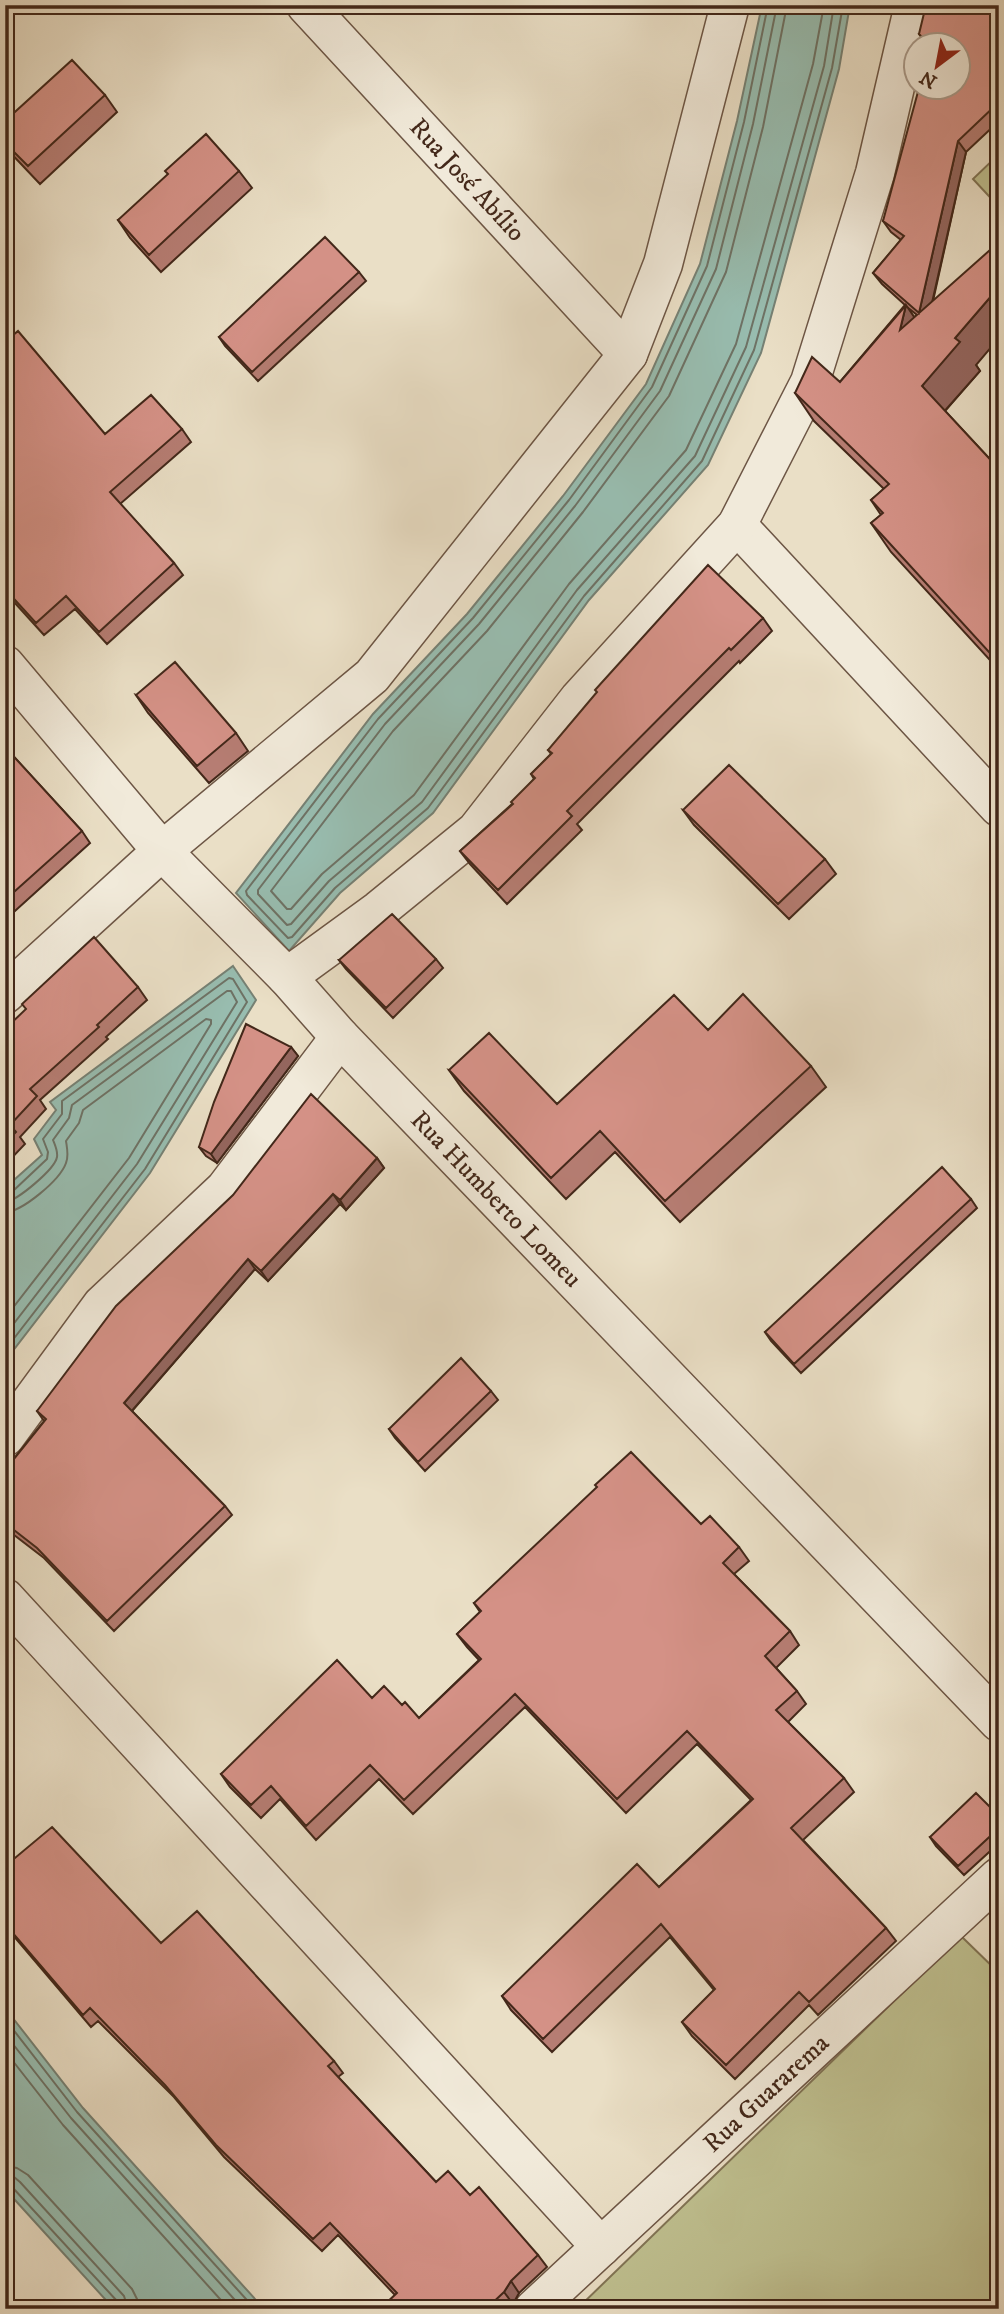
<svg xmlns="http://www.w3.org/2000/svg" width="1004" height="2314" viewBox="0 0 1004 2314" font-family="'IM FELL DW Pica',serif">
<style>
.green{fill:#bfc090;stroke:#817455;stroke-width:2}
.water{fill:#98bdb0;stroke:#768174;stroke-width:2}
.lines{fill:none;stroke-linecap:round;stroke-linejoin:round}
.shore{stroke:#6e7265;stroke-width:2}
.street-casing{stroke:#6d5645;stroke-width:41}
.street{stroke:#f1eada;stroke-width:38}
.wall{fill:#b67d73;stroke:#43281a;stroke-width:2;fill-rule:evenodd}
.shaded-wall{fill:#94665e;stroke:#43281a;stroke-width:2}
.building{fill:#d49186;stroke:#43281a;stroke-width:2}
.labels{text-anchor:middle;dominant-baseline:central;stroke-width:5;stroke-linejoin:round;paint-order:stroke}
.street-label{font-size:26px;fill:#43281a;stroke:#f1eada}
</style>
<rect width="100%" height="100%" fill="#eadfc6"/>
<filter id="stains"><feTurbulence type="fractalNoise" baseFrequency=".00286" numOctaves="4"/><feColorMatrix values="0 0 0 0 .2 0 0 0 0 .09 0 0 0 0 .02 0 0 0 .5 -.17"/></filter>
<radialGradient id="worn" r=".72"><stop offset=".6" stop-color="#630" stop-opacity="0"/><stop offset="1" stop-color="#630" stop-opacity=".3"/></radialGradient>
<path class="green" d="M999 154V207L973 179Z
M961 1936 999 1973V2309H577Z"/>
<path class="water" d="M762 5H850L839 69 761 353 708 465 589 600 433 813 340 893 289 951 236 893 373 714 467 614 563 496 646 384 700 264 737 121Z
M233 966 256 1000 150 1173 5 1361V1188L42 1155 34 1139 56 1110 50 1102Z
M5 2008 83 2108 264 2309H114L5 2189Z"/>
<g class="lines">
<path class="shore" d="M768 5 744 122 707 266 652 387 569 500 473 618 378 719 246 891 247 895 288 938 292 937 335 888 428 808 584 596 702 461 754 350 832 68 843 5
M777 5 753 124 716 269 660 391 575 506 479 624 385 724 258 890V894L287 925 291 924 329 881 422 802 577 590 695 456 746 347 824 66 834 5
M787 5 763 127 726 272 669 396 583 512 487 631 393 731 271 891 287 909H291L322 874 414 795 569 584 686 450 736 344 813 64 824 5
M5 1193 13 1191 47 1159 48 1152 43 1139 62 1114V1101L229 978 233 979 247 1002 145 1169 5 1350
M5 1202C17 1201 55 1169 57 1157 58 1151 55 1145 53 1140L69 1118 72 1105 227 991H231L237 1002 137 1164 5 1335
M5 1212C22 1212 60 1180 66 1163 69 1156 67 1148 66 1141L79 1123 83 1110 206 1019 211 1020V1024L129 1158 5 1318
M5 2019 77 2112 255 2309
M5 2034 71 2118 243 2309
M5 2051 63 2125 229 2309
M5 2166 17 2168 28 2175 132 2289 137 2299 138 2309
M5 2176 14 2177 20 2182 124 2296 128 2309
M5 2185 13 2188 117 2301 119 2309"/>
<defs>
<g id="street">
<path id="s1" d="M306 5 628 354"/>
<path d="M737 525 999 807"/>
<path id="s2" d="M5 665 162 851 287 977 340 1037 999 1722"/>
<path d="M287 977 379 910 476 831 579 699 737 525 810 382 875 173 914 5"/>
<path d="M5 994 162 851 372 676 628 354 663 264 730 5"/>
<path d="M5 1437 102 1305 225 1189 340 1037"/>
<path d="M5 1598 601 2247"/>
<path id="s3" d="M534 2309 999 1877"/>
</g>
</defs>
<use href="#street" class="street-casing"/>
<use href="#street" class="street"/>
</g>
<path class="wall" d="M999 5V121L966 152 933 301 980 371 945 411 999 469V670L891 552 871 523 881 515 871 500 884 489 814 421 795 393 840 382 905 305 882 284 873 273 901 240 891 232 883 221 958 88 919 34ZM907 307 917 315 914 317Z
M105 95 117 112 40 184 5 147V121Z
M239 171 252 188 161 272 130 238 118 220Z
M359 272 366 281 258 381 225 346 219 337Z
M5 342 105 434 182 429 191 442 120 504 174 563 183 575 107 644 75 609 44 635 5 592Z
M763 618 772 631 740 663 739 661 577 824 582 830 507 904 470 864 460 851 512 804 534 779 531 774 551 754 548 750Z
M136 695 236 733 248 751 209 783 148 713Z
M5 747 82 831 90 843 5 920Z
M683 810 825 859 836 874 789 919 694 825Z
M436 959 443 968 393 1018 346 969 339 960Z
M138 987 147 1000 106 1037 108 1039 40 1100 46 1109 20 1137 25 1144 5 1165V1029Z
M708 1030 811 1066 826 1087 680 1222 615 1152 566 1199 464 1091 449 1070 557 1104Z
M291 1047 298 1056 217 1163 206 1156 199 1147Z
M377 1158 384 1168 346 1210 340 1204 268 1281 255 1269 132 1411 225 1506 232 1515 114 1631 44 1558 5 1528V1470L44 1421 37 1411Z
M971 1199 977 1208 801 1373 771 1341 765 1332Z
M491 1391 498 1400 425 1471 395 1438 389 1429Z
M701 1524 739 1547 749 1561 734 1574 790 1631 799 1645 776 1668 797 1691 806 1704 788 1722 844 1778 854 1792 803 1840 886 1928 896 1941 818 2015 809 2005 735 2079 692 2036 682 2022 714 1990 670 1937 552 2052 511 2010 502 1996 659 1887 751 1800 697 1744 626 1813 525 1707 413 1814 379 1779 316 1840 280 1799 261 1818 230 1787 221 1774 372 1698 402 1705 419 1718 479 1660 467 1647 457 1634 480 1612 474 1603Z
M999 1816V1843L964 1875 936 1846 930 1837Z
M5 1859 9 1863 161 1943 334 2061 343 2073 338 2077 436 2182 470 2195 538 2255 547 2267 519 2293 513 2304 508 2309H380L395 2295 338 2235 322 2251 224 2157 174 2097 98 2021 91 2027 12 1934 10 1935 5 1930Z"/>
<path class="shaded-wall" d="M958 141 966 152 927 325 919 313Z
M999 287V338L976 365 980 371 942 414 922 386 955 338Z
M906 305 925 333 900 330Z
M291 1047 298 1056 217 1163 211 1154Z
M377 1158 384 1168 346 1210 340 1200Z
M333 1194 340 1204 268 1281 261 1271Z
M248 1259 255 1269 130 1413 124 1403Z
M511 2281 519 2293 513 2304 504 2292Z"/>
<path class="building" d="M926 5H999V102L958 141 919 313 873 273 904 236 883 221 919 88H958V46H919L924 39 919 34Z
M72 60 105 95 28 166 5 143V121Z
M916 60V79L910 72 912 64Z
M206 134 239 171 149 255 118 220 168 174 165 171Z
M325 237 359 272 252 372 219 337Z
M999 242V287L955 338 960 342 922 386 999 469V663L871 523 883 513 871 500 889 484 795 393 812 357 840 382 906 305 900 330Z
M18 331 105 434 151 395 182 429 110 492 174 563 99 632 66 596 36 623 5 589V342Z
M708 565 763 618 731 650 729 648 567 811 572 816 498 890 460 851 513 804 511 802 535 778 531 774 552 753 548 750 597 692 595 690Z
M175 662 236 733 197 766 136 695Z
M5 747 82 831 5 900Z
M729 765 825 859 778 904 683 810Z
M392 914 436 959 386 1008 339 960Z
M94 937 138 987 97 1025 99 1027 30 1089 37 1096 10 1125 16 1132 5 1143V1029L26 1009 22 1004Z
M743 994 811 1066 665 1201 600 1131 551 1178 449 1070 489 1033 557 1104 674 995 708 1030Z
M246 1024 291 1047 211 1154 199 1147 214 1102Z
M311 1094 377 1158 340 1200 333 1194 261 1271 248 1259 124 1403 225 1506 107 1621 37 1548 5 1523V1470L46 1419 37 1411 116 1306 233 1195Z
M942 1167 971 1199 794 1364 765 1332Z
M461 1358 491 1391 418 1462 389 1429Z
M631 1452 701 1524 710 1516 739 1547 723 1563 790 1631 765 1656 797 1691 776 1710 844 1778 791 1828 886 1928 809 2002 799 1992 726 2065 682 2022 715 1989 661 1924 543 2039 502 1996 637 1864 659 1887 753 1799 687 1731 617 1799 515 1694 404 1800 370 1765 306 1826 271 1786 251 1805 221 1774 337 1660 372 1698 384 1686 402 1705 405 1702 419 1718 481 1659 457 1634 481 1611 474 1603 597 1487 595 1485Z
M976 1793 999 1816V1828L958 1866 930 1837Z
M52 1827 161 1943 197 1911 334 2061 328 2066 436 2182 448 2171 470 2195 479 2187 538 2255 511 2281 504 2292 486 2309H380L397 2293 330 2223 313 2239 216 2145 165 2085 90 2008 83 2015 5 1924V1859L9 1863Z"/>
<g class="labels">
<g class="street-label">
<text stroke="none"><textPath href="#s1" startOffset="238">Rua José Abílio</textPath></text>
<text stroke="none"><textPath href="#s2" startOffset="726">Rua Humberto Lomeu</textPath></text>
<text stroke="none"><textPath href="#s3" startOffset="317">Rua Guararema</textPath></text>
</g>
</g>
<rect width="1004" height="2314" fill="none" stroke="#eadfc6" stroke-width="28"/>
<rect x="7" y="7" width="990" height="2300" fill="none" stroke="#43281a" stroke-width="3.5"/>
<rect x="14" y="14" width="976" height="2286" fill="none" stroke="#43281a" stroke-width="2"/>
<g transform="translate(937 66) rotate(212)"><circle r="33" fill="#f1eada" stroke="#ab9c8d" stroke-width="2"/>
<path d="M0-5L12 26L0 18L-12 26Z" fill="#8f2418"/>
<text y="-10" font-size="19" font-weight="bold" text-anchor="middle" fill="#43281a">N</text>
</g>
<rect width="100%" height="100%" filter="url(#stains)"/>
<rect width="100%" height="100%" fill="url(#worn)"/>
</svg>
